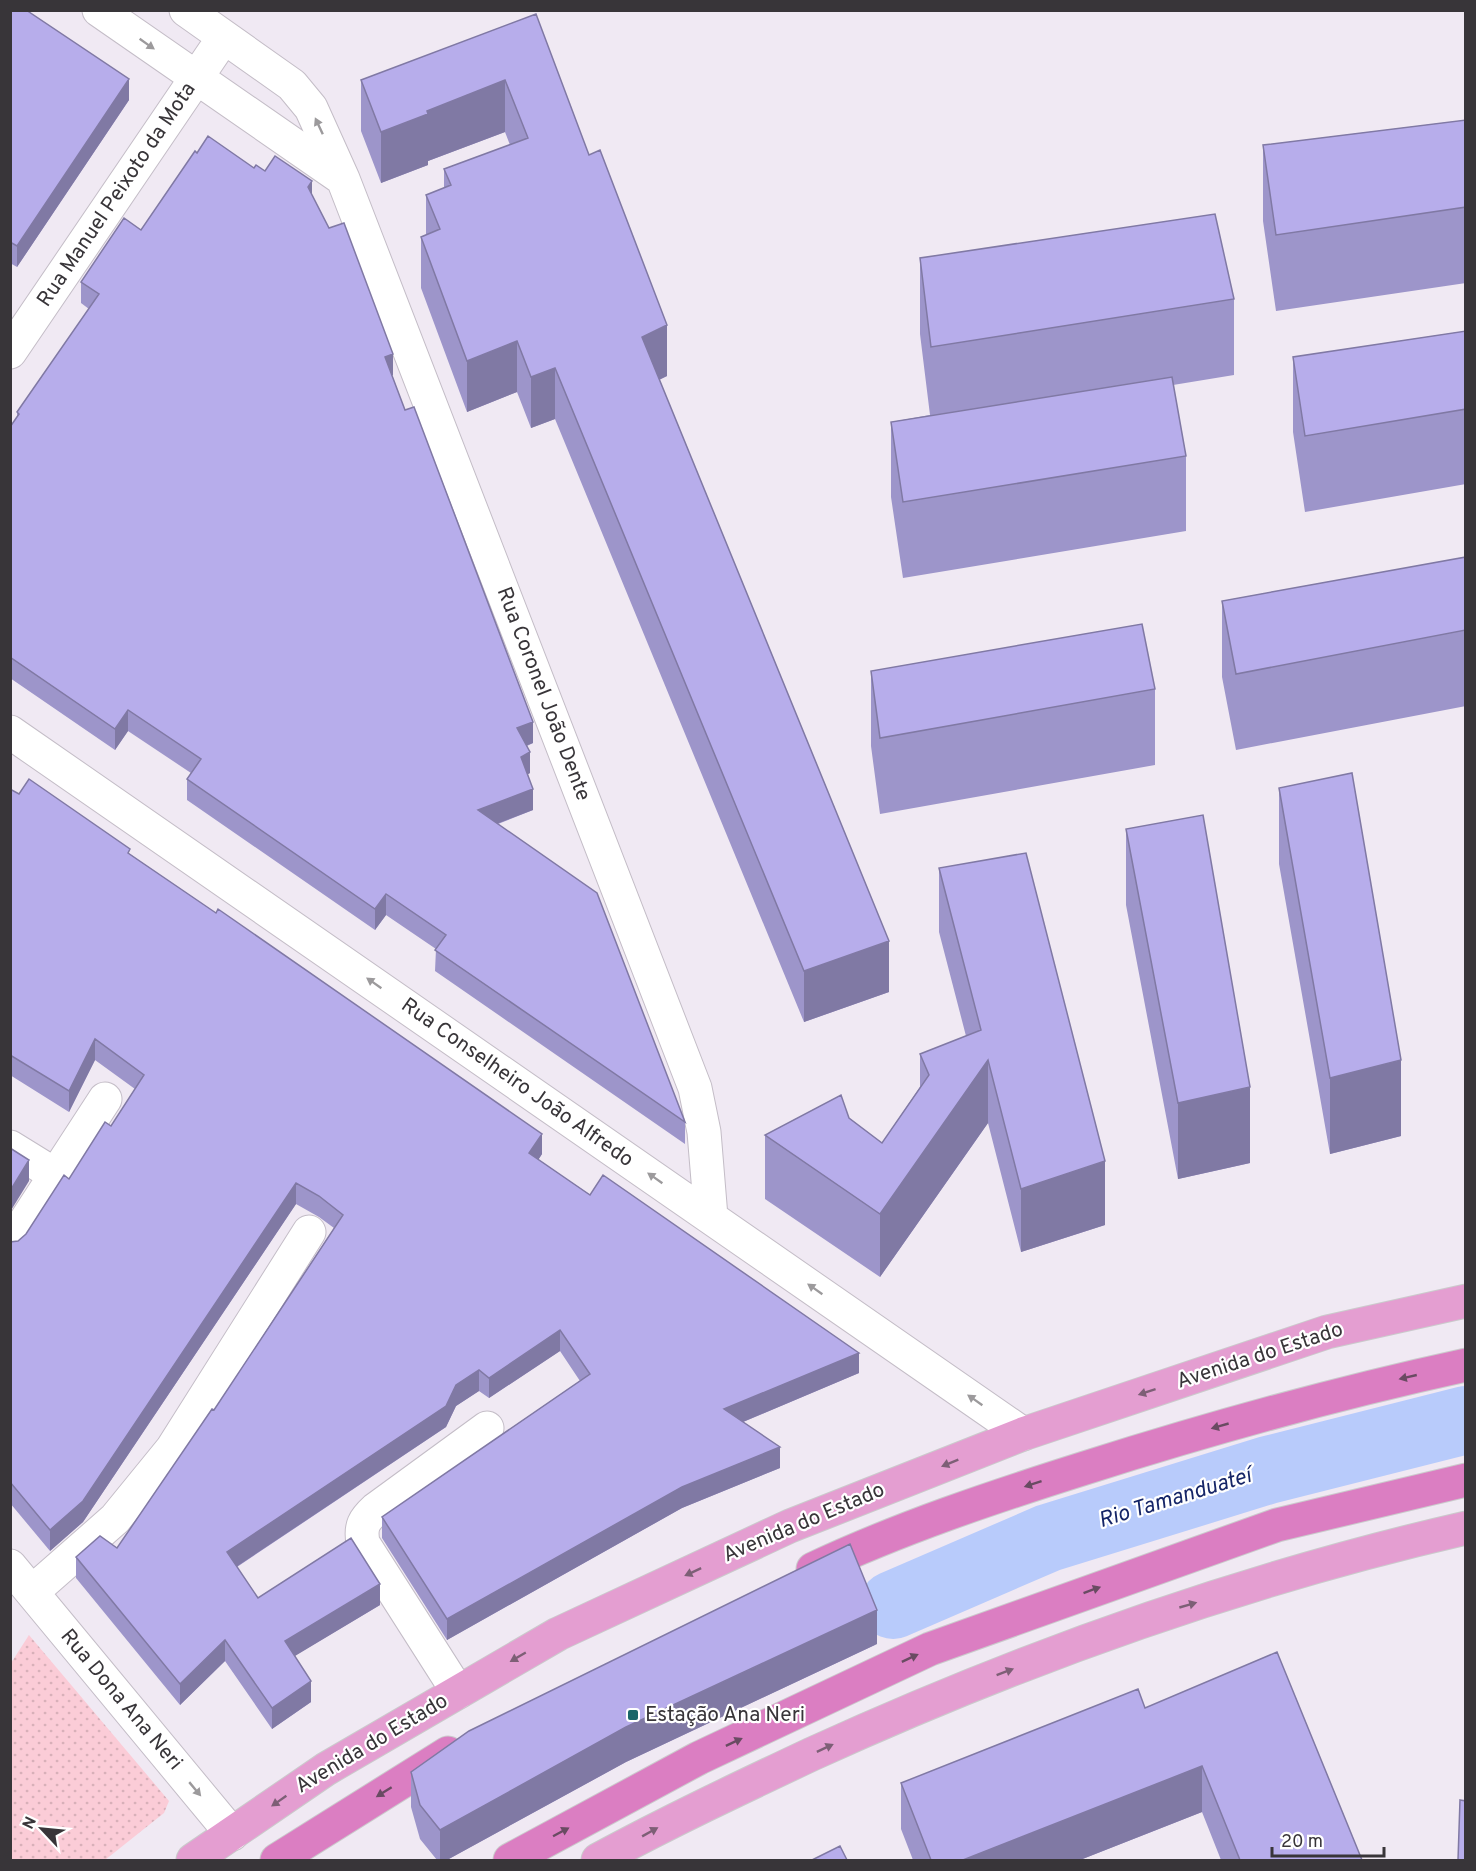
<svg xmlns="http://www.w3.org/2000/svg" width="1476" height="1871" viewBox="0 0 1476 1871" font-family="Overpass,sans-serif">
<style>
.park{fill:url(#park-dots)}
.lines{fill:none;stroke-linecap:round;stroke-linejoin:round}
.river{stroke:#b8cbfb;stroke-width:68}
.minor-casing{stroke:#c4bdc7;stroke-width:35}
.primary-casing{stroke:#cbcacc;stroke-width:35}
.trunk-casing{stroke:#cbcacc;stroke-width:35}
.minor{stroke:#fff;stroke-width:33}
.primary{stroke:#e49ed1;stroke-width:33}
.trunk{stroke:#db7ec2;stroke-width:33}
.wall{fill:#9d95ca}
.shaded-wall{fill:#8079a4}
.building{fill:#b7adeb;stroke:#8079a4;stroke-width:1.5}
.oneway{fill:#9c9a9c}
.oneway2{fill:#694b62}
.oneway3{fill:#7d5f76}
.poi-dot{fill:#186668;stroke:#fff;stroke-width:2}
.labels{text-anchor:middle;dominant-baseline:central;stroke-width:4.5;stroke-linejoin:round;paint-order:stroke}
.street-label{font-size:21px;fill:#383539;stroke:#fff}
.poi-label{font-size:21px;fill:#383539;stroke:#fff;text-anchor:start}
.water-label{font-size:22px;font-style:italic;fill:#152567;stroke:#fff}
</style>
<defs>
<pattern id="park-dots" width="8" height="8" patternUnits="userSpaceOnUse" patternTransform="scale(1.5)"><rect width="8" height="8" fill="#fbccd7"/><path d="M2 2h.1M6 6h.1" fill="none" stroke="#d8b0b9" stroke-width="1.8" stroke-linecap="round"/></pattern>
</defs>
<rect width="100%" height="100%" fill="#f0e9f3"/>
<path class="park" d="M29 1635 169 1801 164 1813 105 1860H11V1663Z"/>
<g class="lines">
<path class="river" d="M893 1605 1048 1538 1268 1470 1466 1420"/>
<defs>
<path id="minor" d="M99 10 343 179
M186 10 292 85 311 108 343 179 695 1088 704 1132 711 1217
M10 352 224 37
M10 732 1023 1434
M10 1147 57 1176
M10 1245 105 1099
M10 1566 232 1834
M32 1592 115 1519 172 1449 309 1232
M458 1692 363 1543C360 1526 364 1520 376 1509L487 1428"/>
<path id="primary" d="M193 1860 326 1769 558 1634 790 1526 1023 1434 1327 1332 1466 1301
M598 1860C668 1822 740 1788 812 1754 1022 1658 1240 1580 1466 1528"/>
<path id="trunk" d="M813 1569C900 1528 993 1497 1085 1468 1211 1428 1337 1393 1466 1365
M277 1860 448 1753
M510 1860 699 1758 930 1649 1277 1525 1466 1480"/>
</defs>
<use href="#minor" class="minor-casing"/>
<use href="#primary" class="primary-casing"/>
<use href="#trunk" class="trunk-casing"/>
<use href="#minor" class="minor"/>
<use href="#primary" class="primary"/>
<use href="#trunk" class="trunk"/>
</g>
<path class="wall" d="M10 10 129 100 17 267 10 263Z
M536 14 667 376 659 380 889 992 804 1022 555 419 531 428 517 392 467 412 421 288V237L426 235V195L444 188V169L510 145 505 132 428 161V165L381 183 361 131V80Z
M1466 120V283L1276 311 1263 221V145Z
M197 153 265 171 312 195 393 375H392L405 410 533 743 527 746 530 773 528 774 533 810 498 824 685 1122V1144L435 971 436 949 386 915 375 930 187 800V779L191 773 128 731 115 750 10 678V427L17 418V412L89 309 81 303V282L141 230Z
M920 258 1234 299V375L1173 385 1186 456V531L903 578 891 497V422L930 415 920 334Z
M1466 331V484L1305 512 1293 432V357Z
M1466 557V706L1236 750 1222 677V601Z
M871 671 1155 689V765L880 814 871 746Z
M1279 788 1401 1136 1330 1154 1279 864Z
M10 789 19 794 130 854 542 1154 538 1160 859 1373 743 1422 780 1468 682 1508 447 1640 382 1538V1517L580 1381 560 1351 489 1398 479 1391 456 1406 446 1427 237 1567 258 1598 380 1605 294 1656 311 1702 272 1729 225 1661 180 1705 76 1578V1557L117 1548 214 1410 334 1228 319 1217 296 1204 83 1522 50 1551 10 1503V1242L18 1241 26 1234 111 1126 135 1089 95 1060 69 1112 10 1075Z
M1126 829 1250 1163 1178 1179 1126 905Z
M939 868 1105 1225 1021 1252 988 1123 880 1277 765 1199V1135L849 1118 882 1143 920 1087V1054L966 1036 939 932Z
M877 1644 626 1762 447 1860H437L420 1839 411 1807V1772Z
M1145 1708 1362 1860H1221L1202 1812 1080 1860H913L901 1829V1783Z"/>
<path class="shaded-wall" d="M129 79V100L17 267V246Z
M505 80V132L428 161V165L381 183V132L427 111Z
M312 181V202L308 187Z
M667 325V376L642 388V337Z
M517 341V392L467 412V361Z
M393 354V375L385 378V357Z
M555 368V419L531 428V377Z
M128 710V731L115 750V729Z
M533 722V743L517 749V728Z
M530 752V773L521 778V757Z
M533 789V810L478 831V810Z
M386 894V915L375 930V909Z
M889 941V992L804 1022V971Z
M95 1039V1060L69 1112V1091Z
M988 1060V1123L880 1277V1214Z
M1401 1060V1136L1330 1154V1078Z
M1250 1087V1163L1178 1179V1103Z
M542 1134V1154L529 1174V1153Z
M29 1160V1181L10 1212V1191Z
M1105 1161V1225L1021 1252V1189Z
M296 1183V1204L83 1522 50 1551V1530Z
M560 1330V1351L489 1398V1378Z
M859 1353V1373L724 1430V1409Z
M479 1370V1391L456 1406 446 1427 227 1573V1552L456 1385Z
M780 1447V1468L682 1508 447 1640V1619L682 1487Z
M380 1584V1605L285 1662V1641Z
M877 1610V1644L626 1762 447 1860H440V1830L626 1727Z
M225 1640V1661L180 1705V1684Z
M311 1681V1702L272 1729V1708Z
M1202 1766V1812L1080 1860H963Z"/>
<path class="building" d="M10 10H26L129 79 17 246 10 242Z
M536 14 589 155 600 150 667 325 642 337 889 941 804 971 555 368 531 377 517 341 467 361 421 237 440 229 426 195 451 185 444 169 528 138 505 80 427 111 428 114 381 132 361 80Z
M1466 120V207L1276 235 1263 145Z
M208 136 254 168 256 165 265 171 275 156 312 181 308 187 329 228 344 223 393 354 385 357 405 410 414 407 533 722 517 728 530 752 521 757 533 789 478 810 597 893 685 1122 435 950 446 935 386 894 375 909 187 779 201 759 128 710 115 729 10 657V427L19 414 17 412 99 294 81 282 124 218 141 230 195 151 197 153Z
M1215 214 1234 299 931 347 920 258Z
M1466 331V409L1305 436 1293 357Z
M1172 377 1186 456 903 502 891 422Z
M1466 557V630L1236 674 1222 601Z
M1142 624 1155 689 880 738 871 671Z
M1352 773 1401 1060 1330 1078 1279 788Z
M29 779 130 849 128 853 216 913 218 909 542 1134 529 1153 590 1195 603 1175 859 1353 724 1409 780 1447 682 1487 447 1619 382 1517 590 1374 560 1330 489 1378 479 1370 456 1385 446 1406 227 1552 258 1598 351 1538 380 1584 285 1641 311 1681 272 1708 225 1640 180 1684 76 1557 100 1536 117 1548 212 1409 214 1410 343 1215 319 1196 296 1183 83 1501 50 1530 10 1482V1242L18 1241 26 1234 64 1175 69 1179 105 1122 111 1126 144 1075 95 1039 69 1091 10 1055V789L19 794Z
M1203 815 1250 1087 1178 1103 1126 829Z
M1026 853 1105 1161 1021 1189 988 1060 880 1214 765 1135 841 1095 849 1118 882 1143 929 1075 920 1054 981 1030 939 868Z
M10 1148 29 1160 10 1191Z
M850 1544 877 1610 626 1727 440 1830 420 1805 411 1772 469 1731Z
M1277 1652 1362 1860H1240L1202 1766 963 1860H931L901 1783 1138 1689 1145 1708Z
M1460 1800 1466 1801V1860H1458Z
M840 1846 847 1860H812Z"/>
<defs><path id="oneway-solid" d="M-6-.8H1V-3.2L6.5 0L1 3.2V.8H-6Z" transform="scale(1.5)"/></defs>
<g class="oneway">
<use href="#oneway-solid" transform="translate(147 44) rotate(35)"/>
<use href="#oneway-solid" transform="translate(319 126) rotate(-115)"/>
<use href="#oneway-solid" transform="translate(374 983) rotate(-145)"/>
<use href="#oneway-solid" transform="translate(655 1178) rotate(-145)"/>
<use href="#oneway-solid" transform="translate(815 1289) rotate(-145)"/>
<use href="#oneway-solid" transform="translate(975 1400) rotate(-145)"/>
<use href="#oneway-solid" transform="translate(195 1789) rotate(50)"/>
</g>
<g class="oneway2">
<use href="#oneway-solid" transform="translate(1408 1377) rotate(167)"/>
<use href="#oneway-solid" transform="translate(1220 1426) rotate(164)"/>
<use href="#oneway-solid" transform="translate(1033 1484) rotate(162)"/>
<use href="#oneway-solid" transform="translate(1092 1590) rotate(-20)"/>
<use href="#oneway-solid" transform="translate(910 1658) rotate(-25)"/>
<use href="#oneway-solid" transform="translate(734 1742) rotate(-25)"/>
<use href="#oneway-solid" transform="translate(384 1792) rotate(148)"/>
<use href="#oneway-solid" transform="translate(561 1832) rotate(-28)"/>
</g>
<g class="oneway3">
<use href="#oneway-solid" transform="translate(1147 1392) rotate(162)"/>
<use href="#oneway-solid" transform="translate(950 1463) rotate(158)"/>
<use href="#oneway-solid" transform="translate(693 1572) rotate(155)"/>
<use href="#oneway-solid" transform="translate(1188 1605) rotate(-16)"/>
<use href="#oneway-solid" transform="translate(518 1657) rotate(150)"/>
<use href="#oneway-solid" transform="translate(1005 1672) rotate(-21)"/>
<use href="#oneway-solid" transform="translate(825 1748) rotate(-25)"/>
<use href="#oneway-solid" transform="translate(279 1801) rotate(145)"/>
<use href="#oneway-solid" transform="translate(650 1832) rotate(-29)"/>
</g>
<rect class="poi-dot" x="627" y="1709" width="12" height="12" rx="3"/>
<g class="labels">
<g class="street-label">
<text transform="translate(117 195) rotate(-56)">Rua Manuel Peixoto da Mota</text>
<text transform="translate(543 694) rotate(69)">Rua Coronel João Dente</text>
<text transform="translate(517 1083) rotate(35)">Rua Conselheiro João Alfredo</text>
<text transform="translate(1260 1356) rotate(-18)">Avenida do Estado</text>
<text transform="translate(804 1523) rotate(-23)">Avenida do Estado</text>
<text transform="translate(121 1700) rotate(50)">Rua Dona Ana Neri</text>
<text transform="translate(372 1744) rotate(-31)">Avenida do Estado</text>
</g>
<g class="poi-label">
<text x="645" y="1715">Estação Ana Neri</text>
</g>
<g class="water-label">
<text transform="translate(1175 1499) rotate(-17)">Rio Tamanduateí</text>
</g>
</g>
<rect width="1476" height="1871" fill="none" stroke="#383539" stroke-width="24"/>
<g transform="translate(42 1829) rotate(296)" stroke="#ffffff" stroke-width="4.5" paint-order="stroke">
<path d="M0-4.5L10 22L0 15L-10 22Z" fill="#383539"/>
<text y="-9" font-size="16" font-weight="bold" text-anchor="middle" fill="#383539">N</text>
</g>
<path d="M1272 1847v9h112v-9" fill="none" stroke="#383539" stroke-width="3"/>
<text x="1281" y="1847" font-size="18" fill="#383539" stroke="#ffffff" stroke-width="4.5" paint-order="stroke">20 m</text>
</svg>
